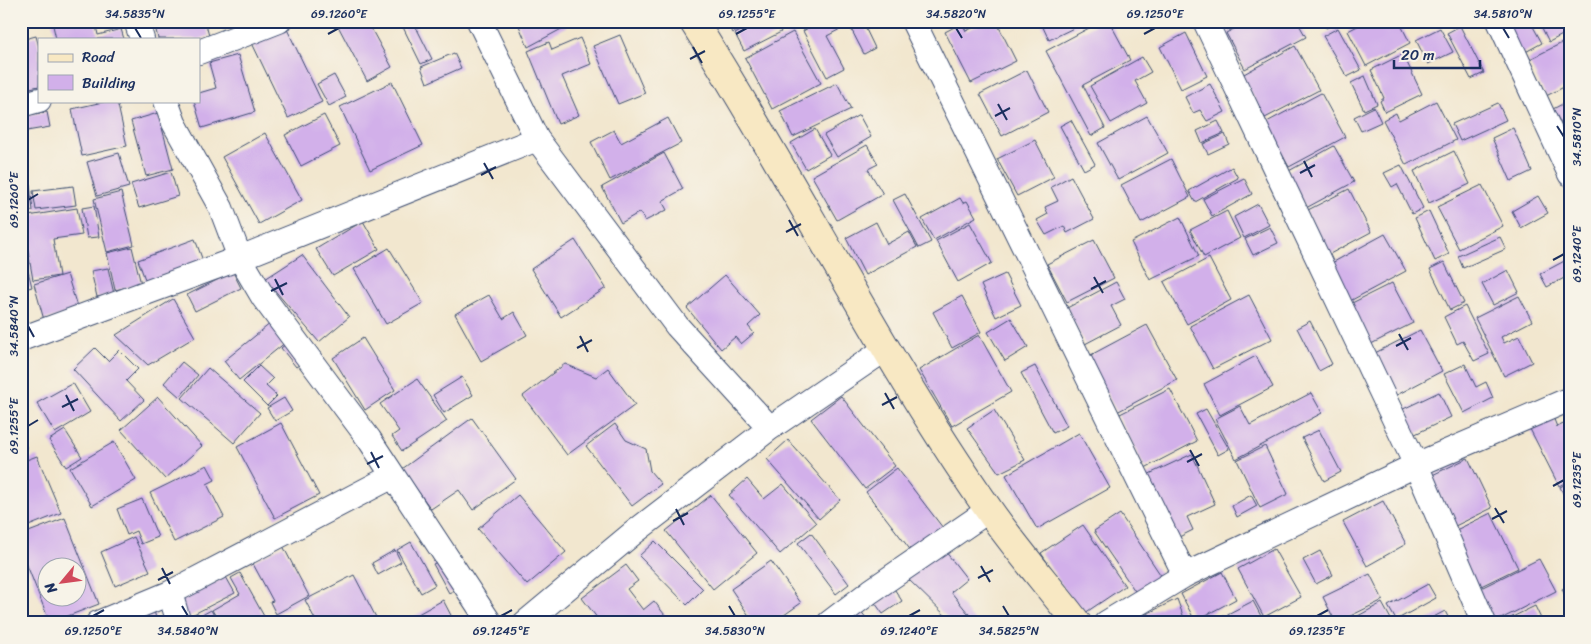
<svg xmlns="http://www.w3.org/2000/svg" width="1591" height="644" viewBox="0 0 1591 644" font-family="Sriracha,sans-serif">
<style>
.building{fill:#d2b0ea;fill-rule:evenodd}
.lines{fill:none;stroke-linecap:round;stroke-linejoin:round}
.street-casing{stroke:#3b4b6f;stroke-width:26}
.secondary-casing{stroke:#3b4b6f;stroke-width:30}
.street{stroke:#fff;stroke-width:24}
.secondary{stroke:#f8e8c3;stroke-width:28}
.ticks{fill:none;stroke:#1b2f5e;stroke-width:2}
.neatline{fill:none;stroke:#1b2f5e;stroke-width:2}
.ticks-label{font-size:12px;text-anchor:middle;fill:#1b2f5e}
</style>
<rect width="100%" height="100%" fill="#f7f3e8"/>
<filter id="ink" filterUnits="userSpaceOnUse"><feTurbulence type="fractalNoise" baseFrequency=".02" numOctaves="2"/><feDisplacementMap in="SourceGraphic" scale="10" xChannelSelector="R" yChannelSelector="G"/><feConvolveMatrix kernelMatrix="1 2 1 2 8 2 1 2 1" color-interpolation-filters="sRGB"/></filter>
<filter id="wash" filterUnits="userSpaceOnUse"><feTurbulence type="fractalNoise" baseFrequency=".0096" numOctaves="4" result="noise"/><feDisplacementMap in="SourceGraphic" scale="20" xChannelSelector="R" yChannelSelector="G"/><feGaussianBlur stdDeviation="1.12" result="paint"/><feColorMatrix in="noise" values="0 0 0 0 0 0 0 0 0 0 0 0 0 0 0 0 0 1.4 0 .05"/><feComposite in="paint" operator="in"/></filter>
<g filter="url(#wash)">
<rect width="100%" height="100%" fill="#f2e7cf"/>
<g id="blocks">
<path class="building" d="M52 21H95L98 35 121 29 124 39H56Z
M154 21H205L209 36 199 39H158Z
M342 21H367L392 67 367 81 337 24Z
M400 21H413L432 59 421 64Z
M517 21H565L567 26 528 47Z
M726 21H745L747 26 733 33Z
M760 21H776L781 32 744 51 735 34Z
M789 21H801L792 26Z
M821 21H838L842 28 827 36 844 68 827 77 803 31Z
M847 21H862L875 48 864 54Z
M987 21H996L1016 61 971 83 945 32 962 23 966 31Z
M1040 21H1088L1049 40Z
M1102 21H1109L1130 60 1083 85 1105 128 1091 136 1046 51Z
M1249 21H1297L1306 37 1245 69 1226 33Z
M1322 21H1339L1326 28Z
M1367 21H1399L1410 43 1366 66 1348 31Z
M1503 21H1530L1542 43 1520 55Z
M1551 21H1570V31L1549 42 1541 26Z
M21 23 25 37 21 38Z
M285 25 322 102 288 118 251 41Z
M1460 26 1484 73 1471 79 1447 33Z
M1338 28 1361 70 1347 77 1323 36Z
M1440 28 1453 52 1428 64 1416 40Z
M793 32 821 83 772 109 745 58Z
M1186 33 1207 76 1181 89 1160 47Z
M620 35 645 93 618 104 593 46Z
M36 36 39 47V86L21 90V40Z
M580 38 591 64 562 76 579 115 558 124 528 51 549 42 552 50Z
M1570 39V84L1546 96 1528 60Z
M1295 46 1319 90 1265 118 1242 75Z
M454 53 461 68 427 83 421 67Z
M1403 54 1422 94 1385 112 1380 101 1384 98 1371 70Z
M238 55 255 112 202 128 194 101H199V93L216 88 209 63Z
M1142 57 1151 72 1135 81 1147 103 1111 123 1090 86Z
M1027 70 1048 112 1002 136 980 94Z
M334 75 346 97 329 106 317 84Z
M1365 76 1377 104 1364 110 1351 83Z
M392 82 423 145 370 170 340 107Z
M837 83 851 109 793 137 780 111Z
M1210 84 1225 112 1207 121 1200 110 1193 113 1185 97Z
M1321 93 1345 137 1289 167 1265 123Z
M1570 100V140L1553 109Z
M107 101H117L127 146 82 156 72 109Z
M1436 101 1456 140 1406 165 1383 120 1396 113 1399 120Z
M1498 103 1506 120 1460 141 1452 124Z
M1374 107 1381 122 1361 131 1354 117Z
M47 112 50 127 21 132V116Z
M158 113 173 169 146 176 131 121Z
M324 115 340 146 301 166 285 135Z
M859 115 871 137 837 157 824 135Z
M1147 116 1168 153 1118 180 1098 143Z
M668 118 681 143 610 180 591 142 614 130 621 143Z
M1071 120 1095 164 1084 170 1060 126Z
M1218 121 1224 133 1202 143 1197 131Z
M1513 128 1532 171 1511 181 1492 138Z
M815 129 830 155 806 169 791 143Z
M265 133 302 200 259 224 222 157Z
M1225 134 1229 144 1208 154 1203 144Z
M1035 140 1054 177 1017 196 997 159Z
M867 145 878 164 868 169 883 194 837 220 812 176Z
M1334 146 1354 182 1306 208 1287 172Z
M1454 151 1470 184 1429 203 1414 171Z
M119 153 129 187 97 196 87 162Z
M664 153 683 189 662 201 667 210 645 221 640 212 621 223 602 187Z
M1171 159 1190 197 1141 223 1121 185Z
M1401 165 1423 208 1412 214 1397 184 1392 187 1384 173Z
M1232 167 1238 178 1195 202 1189 191Z
M171 172 178 196 139 208 131 184Z
M29 176 33 211 21 212V177Z
M1071 176 1094 219 1067 233 1064 226 1046 235 1037 220 1048 214 1045 207 1058 201 1051 187Z
M1244 178 1252 194 1212 216 1203 199Z
M1482 185 1503 226 1459 249 1437 207Z
M73 186 76 205 36 210 33 191Z
M1349 189 1371 232 1328 255 1306 211Z
M121 192 134 245 107 252 94 199Z
M905 194 931 242 919 248 893 200Z
M1538 196 1548 213 1521 228 1512 211Z
M960 198 963 203 967 201 976 217 934 240 922 219Z
M1258 204 1269 225 1244 238 1234 217Z
M94 206 99 237 87 238 82 208Z
M77 208 82 235 53 239 59 276 33 280 22 217Z
M1227 211 1240 238 1204 257 1190 230Z
M1429 211 1449 254 1435 261 1415 218Z
M1180 217 1199 256 1150 280 1131 242Z
M363 221 379 249 333 276 316 249Z
M876 222 887 244 909 232 917 247 865 275 846 238Z
M970 223 992 263 958 282 936 241Z
M1270 227 1278 243 1253 255 1245 239Z
M1385 234 1406 271 1350 301 1330 264Z
M1500 237 1506 249 1463 268 1458 256Z
M195 239 203 261 146 282 138 260Z
M575 240 606 288 561 317 531 269Z
M1094 240 1114 278 1067 302 1047 264Z
M132 247 141 284 115 290 107 253Z
M389 248 423 303 386 324 354 269Z
M23 251 32 287 21 290V252Z
M302 255 349 317 319 342 265 279Z
M1209 258 1231 300 1187 324 1164 282Z
M1570 258V275L1547 287 1540 274Z
M1444 262 1464 303 1450 310 1430 269Z
M108 268 114 294 97 297 91 271Z
M1508 270 1519 292 1493 305 1482 284Z
M233 272 241 288 195 311 187 295Z
M67 274 78 310 44 320 34 284Z
M1005 274 1021 305 996 317 981 285Z
M725 275 760 315 748 326 754 333 741 344 735 337 721 349 687 308Z
M1116 282 1125 299 1111 306 1121 325 1085 344 1067 308Z
M1392 283 1413 323 1369 345 1348 305Z
M489 295 503 319 514 312 527 335 481 361 455 314Z
M1249 295 1272 339 1213 369 1190 326Z
M962 296 981 332 952 348 933 312Z
M1519 296 1532 321 1501 337 1504 343 1519 336 1532 362 1504 376 1475 318Z
M173 299 195 337 148 365 116 335Z
M1465 306 1489 354 1474 361 1463 341 1457 344 1444 317Z
M1011 318 1028 347 1005 361 988 332Z
M1310 321 1332 364 1319 371 1297 328Z
M271 323 286 342 239 380 224 361Z
M1147 325 1177 380 1117 412 1087 357Z
M1420 330 1442 371 1395 396 1373 354Z
M979 335 1011 392 952 426 919 370Z
M363 338 395 390 365 410 333 358Z
M290 341 305 361 296 367 281 348Z
M95 348 108 361 119 350 138 369 126 381 144 400 121 421 73 369Z
M1256 356 1273 387 1220 415 1204 384Z
M182 362 198 375 180 397 164 383Z
M565 364 596 377 608 368 635 405 567 455 523 396Z
M1465 364 1476 387 1486 382 1493 398 1464 413 1444 374Z
M259 366 273 379 266 386 277 396 267 406 243 382Z
M1035 366 1067 426 1053 433 1021 373Z
M208 368 260 413 234 443 182 398Z
M462 377 473 395 444 413 433 395Z
M417 379 447 421 402 451 392 436 399 431 380 404Z
M73 383 90 412 55 433 37 403Z
M1170 389 1197 441 1145 468 1118 415Z
M1439 392 1451 417 1411 436 1399 411Z
M1311 393 1322 413 1236 459 1215 419 1240 406 1250 425Z
M841 396 895 466 865 489 811 419Z
M158 397 202 446 165 479 121 430Z
M284 398 292 411 275 421 267 408Z
M1206 409 1229 449 1218 455 1196 414Z
M994 410 1025 460 999 473 967 428Z
M1553 417 1557 427 1570 421V480L1559 486 1530 429Z
M472 418 516 479 473 510 459 490 431 509 402 469Z
M281 423 319 495 275 518 237 447Z
M615 424 626 440 646 449 650 471 661 484 632 506 586 446Z
M65 430 82 457 66 467 49 440Z
M1319 430 1341 472 1324 481 1302 438Z
M21 432 27 450 21 452Z
M1079 433 1110 488 1037 529 1006 475Z
M788 440 840 500 819 519 767 459Z
M114 442 136 480 92 506 70 468Z
M1265 446 1288 494 1260 508 1237 460Z
M1192 454 1215 504 1187 517 1193 530 1175 539 1145 476Z
M37 456 61 513 21 529V462Z
M1468 458 1492 508 1449 529 1424 479Z
M207 465 215 480 207 484 224 517 174 542 150 493Z
M897 468 943 528 912 552 866 492Z
M747 479 764 499 783 484 816 523 780 554 729 495Z
M1570 482V507L1560 487Z
M518 495 566 552 527 585 478 529Z
M711 495 757 553 713 589 666 531Z
M1251 495 1257 506 1237 517 1232 506Z
M142 499 158 537 141 544 136 531 127 535 117 509Z
M1383 501 1406 544 1367 566 1343 522Z
M1491 513 1518 568 1477 588 1450 533Z
M1120 514 1162 577 1137 594 1094 531Z
M65 518 99 604 50 623 21 550V535ZM48 566H78V596H48Z
M1083 525 1125 586 1082 615 1041 553Z
M811 533 849 584 836 594 798 543Z
M134 537 150 571 115 586 101 552Z
M655 541 703 589 687 605 639 556Z
M411 542 435 585 421 593 397 550Z
M283 546 309 596 276 614 270 602 273 601 252 562Z
M942 547 967 579 951 592 976 623H953L904 575Z
M1274 549 1301 597 1264 617 1238 569Z
M395 550 401 562 378 575 372 563Z
M1320 551 1333 575 1316 584 1303 560Z
M443 559 459 587 449 593 433 564Z
M1539 559 1556 591 1493 623 1475 591Z
M771 561 801 603 773 623H754L731 589Z
M626 565 638 581 627 589 643 610 654 601 668 619 663 623H601L582 598Z
M1222 572 1236 599 1195 621 1181 594Z
M240 573 265 618 258 623H220L212 610 240 594 231 578Z
M1370 574 1383 600 1336 623 1323 597Z
M354 575 379 623H317L305 600Z
M226 577 235 593 184 619 176 603Z
M1428 584 1436 598 1396 620 1388 606Z
M1570 585V606L1562 589Z
M893 587 902 601 883 614 873 600Z
M1177 599 1184 618 1175 623H1128Z
M443 600 455 623H414L411 618Z
M1253 601 1262 618 1254 623H1210Z
M1382 603 1392 621 1389 623H1345Z
M1535 606 1543 623H1500Z
M154 610 157 623H135L134 618Z
M211 610 218 623H188Z
M860 610 870 623H844Z
M1445 611 1451 623H1427L1426 621Z"/>
</g>
</g>
<g filter="url(#ink)">
<use href="#blocks" fill-opacity="0" stroke="#3b4b6f" stroke-width="1"/>
<g class="lines">
<defs>
<path id="street" d="M136 21 142 39
M479 21 537 139 677 326 770 428
M913 21 1185 575
M1205 21 1416 465 1484 623
M1499 21 1570 174
M199 52 279 21
M166 101 174 123 221 208 240 258 263 297 369 439 490 623
M21 105 39 100
M21 339 240 258 537 139
M170 593 179 623
M98 623 170 593 393 476
M525 623 632 534 770 428 887 348
M829 623 871 591 989 510
M1106 623 1185 575 1416 465 1570 399"/>
<path id="secondary" d="M693 21C795 181 880 354 989 510 1016 549 1048 585 1077 623"/>
</defs>
<use href="#street" class="street-casing"/>
<use href="#secondary" class="secondary-casing"/>
<use href="#street" class="street"/>
<use href="#secondary" class="secondary"/>
</g>
</g>
<path class="ticks" d="M135 28 141 38M956 28 962 38M1503 28 1509 38M328 34 339 28M736 34 747 28M1144 34 1155 28M693 47 702 63M690 59 705 51M998 104 1007 120M995 116 1010 108M1557 126 1564 137M1304 161 1312 177M484 163 493 179M1300 173 1315 165M481 175 496 167M28 200 38 194M789 220 798 236M786 232 801 224M1553 260 1564 254M1094 277 1103 293M275 279 283 295M1091 289 1106 281M271 291 287 283M28 326 34 337M1399 334 1408 350M580 336 588 352M1396 346 1411 338M577 348 592 340M885 393 894 409M66 395 74 411M882 405 897 397M62 407 78 399M28 426 38 420M1190 450 1199 466M371 452 379 468M1187 462 1202 454M367 464 383 456M1553 486 1564 480M1495 508 1504 523M676 509 684 525M1492 519 1507 511M673 521 688 513M981 566 990 582M162 568 170 584M978 578 993 570M158 580 173 572M182 606 188 616M729 606 735 616M1003 606 1009 616M93 616 104 610M501 616 512 610M909 616 920 610M1317 616 1328 610"/>
<rect width="1591" height="644" fill="none" stroke="#f7f3e8" stroke-width="55"/>
<rect x="38" y="38" width="162" height="65" fill="#f7f3e8" stroke="#9fa5b1"/>
<rect x="48" y="54" width="25" height="8" fill="#f8e8c3" stroke="#9fa5b1"/>
<text x="82" y="62" font-size="15" fill="#1b2f5e">Road</text>
<rect x="48" y="75" width="25" height="15" fill="#d2b0ea" stroke="#9fa5b1"/>
<text x="82" y="88" font-size="15" fill="#1b2f5e">Building</text>
<g transform="translate(62 582) rotate(241)"><circle r="24" fill="#f7f3e8" stroke="#9fa5b1"/>
<path d="M0-4L9 19L0 12L-9 19Z" fill="#d1495b"/>
<text y="-8" font-size="14" font-weight="bold" text-anchor="middle" fill="#1b2f5e">N</text>
</g>
<path d="M1394 60v8h86v-8" fill="none" stroke="#1b2f5e" stroke-width="2.5"/>
<text x="1401" y="60" font-size="15" fill="#1b2f5e" stroke="#f7f3e8" stroke-width="4" paint-order="stroke">20 m</text>
<rect x="28" y="28" width="1536" height="588" class="neatline"/>
<g class="ticks-label">
<text x="135" y="18">34.5835°N</text>
<text x="339" y="18">69.1260°E</text>
<text x="747" y="18">69.1255°E</text>
<text x="956" y="18">34.5820°N</text>
<text x="1155" y="18">69.1250°E</text>
<text x="1503" y="18">34.5810°N</text>
<text transform="translate(1577 137) rotate(-90)" y="4">34.5810°N</text>
<text transform="translate(14 200) rotate(-90)" y="4">69.1260°E</text>
<text transform="translate(1577 254) rotate(-90)" y="4">69.1240°E</text>
<text transform="translate(14 326) rotate(-90)" y="4">34.5840°N</text>
<text transform="translate(14 426) rotate(-90)" y="4">69.1255°E</text>
<text transform="translate(1577 480) rotate(-90)" y="4">69.1235°E</text>
<text x="93" y="635">69.1250°E</text>
<text x="188" y="635">34.5840°N</text>
<text x="501" y="635">69.1245°E</text>
<text x="735" y="635">34.5830°N</text>
<text x="909" y="635">69.1240°E</text>
<text x="1009" y="635">34.5825°N</text>
<text x="1317" y="635">69.1235°E</text>
</g>
</svg>
